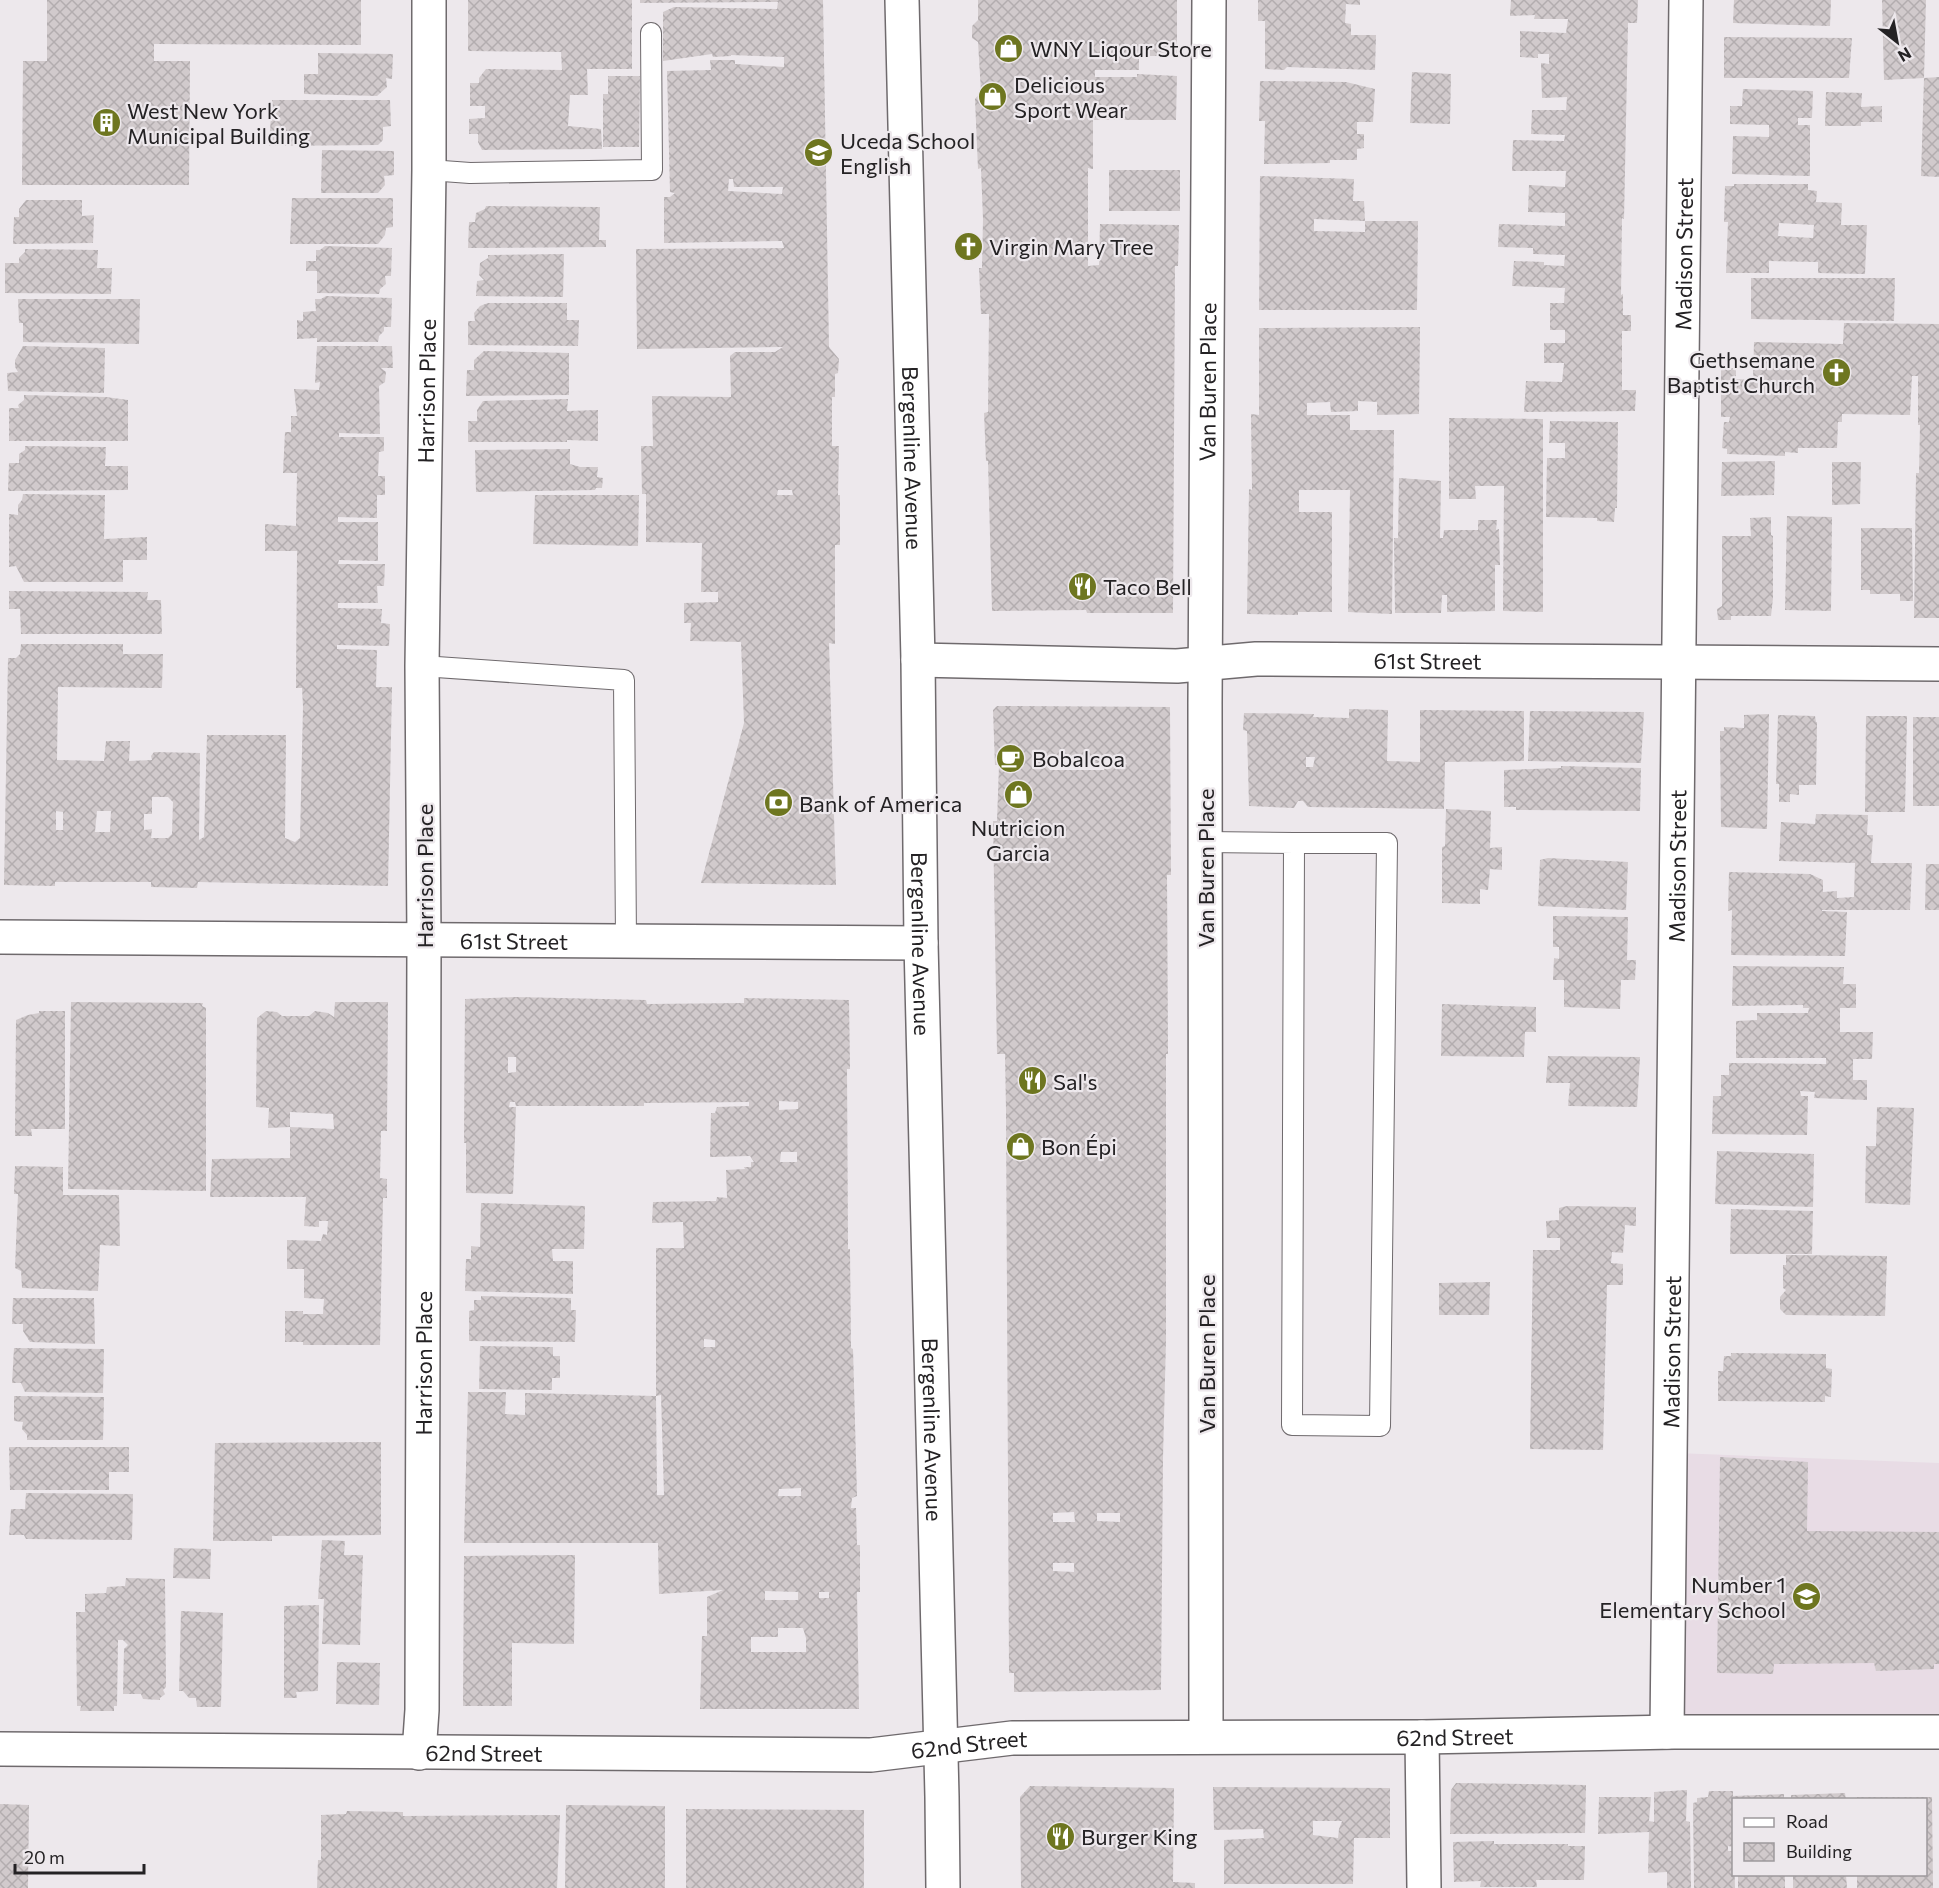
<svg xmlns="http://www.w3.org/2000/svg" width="1939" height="1888" viewBox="0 0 1939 1888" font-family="Commissioner,sans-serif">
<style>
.built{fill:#e8dce5}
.building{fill:url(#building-cross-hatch);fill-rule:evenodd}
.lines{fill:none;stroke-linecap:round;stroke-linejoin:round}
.lane-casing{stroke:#6f6a6d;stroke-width:22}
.street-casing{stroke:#6f6a6d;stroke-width:36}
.secondary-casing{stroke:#6f6a6d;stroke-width:36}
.lane{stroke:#fff;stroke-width:20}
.street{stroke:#fff;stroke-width:33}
.secondary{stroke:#fff;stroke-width:33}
.labels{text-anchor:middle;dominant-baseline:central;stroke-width:4.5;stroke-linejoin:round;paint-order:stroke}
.poi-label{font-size:22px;fill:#242224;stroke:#ede8ec;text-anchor:start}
.street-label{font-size:22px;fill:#242224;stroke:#ede8ec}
</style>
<defs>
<pattern id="building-cross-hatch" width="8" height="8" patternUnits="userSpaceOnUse" patternTransform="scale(1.5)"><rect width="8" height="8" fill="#d1cacc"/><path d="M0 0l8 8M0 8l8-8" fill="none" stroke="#b3adaf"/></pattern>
</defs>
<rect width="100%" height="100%" fill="#ede8ec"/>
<path class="built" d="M1676 1453 1939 1463V1731L1674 1732Z"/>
<path class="building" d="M47 0H361V45L154 44V61H190L189 185H22L23 61H47Z
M468 0H632V69H587L588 95H570L568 126 601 129 602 149 482 150 478 142V134H469V119L485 118V106H470V83H479V78L486 69 562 70 561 52 468 51Z
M640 0H823L829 347 839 359 838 373 835 374V397H832V446H839L838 495H840V545H835V644L829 643 836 885 701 883 744 723 741 642 690 641 691 623H684V603L718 602V592H701L702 543 646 542V494H642L641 446H653L652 396 731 397 730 356 735 352H775L783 347 637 349 636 249 784 248 782 241 664 243V197H670L675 193 670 192 667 71 711 70 710 60H735V64L784 67V57L731 55V56L713 57 712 54 663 61V12L674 7 777 9 778 2 640 3ZM729 179H733L734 187H783L782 194 728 191ZM778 490H792L793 495H777Z
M978 0H1177V56H1139V70H1095V77H1137V74L1177 76 1176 120H1093V169L1088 168V266L1099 265 1100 224 1179 225 1178 266H1175L1173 613H1087L1086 610 992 611 988 461H986L984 413 988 412 989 314H981L979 268H982L983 219 981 168 978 169 975 99 981 92 978 42 972 38V26L978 20Z
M1258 0H1360V5L1346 4 1345 23 1351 24V35H1376L1375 70 1287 67 1284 70 1265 69V21H1258Z
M1511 0H1638L1637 23H1628L1624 219 1622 218 1621 295 1623 294V315H1631V331H1622V390H1636L1635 411 1524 412 1526 381 1562 382 1564 363H1544V343H1565V330H1550V303H1564L1565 288 1512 286 1514 261 1544 262V265L1564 266 1565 255 1533 254V248L1498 247 1499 224 1565 226V213L1528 212 1529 185 1565 187 1566 171H1512L1513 140 1564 141 1565 135 1531 134 1532 110H1566L1567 97 1542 98 1541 63 1549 64V54H1538V58L1520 57V31L1566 33 1568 19H1534L1535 15 1510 16Z
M1734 0H1831L1830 26 1733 23Z
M1882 0H1926L1924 78 1884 80Z
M1724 37 1852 38 1849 78H1724Z
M318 53 393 54 392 79 386 78 387 87 377 96 304 94V74H318Z
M1412 72 1451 74 1450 124 1410 123Z
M608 76H640L639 147H603V94H608Z
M1939 77V177L1921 176 1924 78Z
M1260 81 1346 82 1375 89 1373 122H1357V134H1364V148L1357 149V160H1330V163L1264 164 1265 121H1259Z
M1743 89 1813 91 1812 118H1798V125H1810V176L1732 174 1733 136 1769 137V125L1730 124V106H1742Z
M1826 92 1862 93 1861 107 1882 106V122H1861V126H1825Z
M272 100H390L391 126 383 127V140L378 145 269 146Z
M322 150 394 151V175L384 176 385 185 378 193H321Z
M1109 170H1180V211H1109Z
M1260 176 1354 179 1353 201H1364L1365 221H1418L1417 310H1259ZM1314 219 1365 221V232L1314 231Z
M1734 184H1808V190L1817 191 1816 202 1842 203 1841 225H1867L1865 274 1818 273V262L1769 261V273H1726L1728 222H1724L1725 186H1734ZM1779 223 1814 225 1813 238 1778 236Z
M292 198H393V227L386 228 385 235 378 244H290Z
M26 200H82V216L94 215 93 243 13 244 14 217H19V209Z
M486 206 600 207 599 240H606V247L468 248 469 222H475L476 213 485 209Z
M325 246 392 248 391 276H385L386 284 380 289 379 294 317 293V271H306V261H316V250H320Z
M25 249 98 250 97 268H112L111 294 5 293V263H19V258L25 252Z
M564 254 563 297 476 296 477 281 484 280 479 275 480 263 488 258V255Z
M1751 278H1895L1894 321 1751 319Z
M326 296 392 298 391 327H384V331L379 336 378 342H317V338L297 339V320L303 321V312L316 311 315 299H321Z
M18 299H140L139 344 23 342V323H19Z
M488 303H567V320H579L578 346 468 345V321H475L474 313 480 306Z
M1844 323 1939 324V618H1914L1916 473H1919L1920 425H1918V376H1912L1910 415 1842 414V422H1838L1837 448H1798V453L1785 452V456L1727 454V449L1722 448 1724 422H1729L1730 417H1721V368H1736V379L1753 380 1754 342 1843 344Z
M1420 327 1419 414 1377 415V402L1358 401V411L1331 412 1330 402 1307 403V415H1350V430H1394L1392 614 1348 612 1350 490H1299V512H1332V612H1298V615L1247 614 1249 489 1252 490 1251 414 1259 415V328Z
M23 346 105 348 104 393 8 391 7 373 18 372 15 367V360Z
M317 346H392L393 368H381L386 372 385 382 379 386 380 434 339 433V437H384V451L379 452 378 476H385V495H377V518L338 517V522H378V561L339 560 338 564H385L384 586H377L378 603H338V608L382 609 381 623 390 624 389 646 337 645V649L377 650 376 687H392L388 886 198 882 197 888 151 887V882H55V886L4 885 8 658H16L20 654 21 644H123V654H163L162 688 58 687 57 760 104 761 106 741H130L129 761 152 760 151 756 154 752 200 753 199 840 204 837 207 735H286L285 838 295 842 300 838 303 707 302 688H296L297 551H265V524L296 526 297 473H283L285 432H291V416H297L294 389 319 390 320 382 315 383ZM152 797H168L173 802 172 834 168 838H151L152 829 144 830V814H152ZM56 811 63 812V830H56ZM97 811H111L110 832H95Z
M484 351 569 353V395L466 396 467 370H474V360Z
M24 395 106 397 128 400V441H9V408H19L18 405 24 400Z
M568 399 567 411 598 410V441L567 440V442H468V421H477V410L483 401Z
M1449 418 1543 419V612L1503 611 1504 486H1475L1476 499H1449Z
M1550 421 1618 422 1617 508H1615L1614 522 1597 521V518L1546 517 1547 458H1565V443H1549Z
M25 446 106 447 105 466H128V490L8 491 9 463H19V454L25 450Z
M570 449V464L580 467H598L597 477 603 478 602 488H596L595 490 476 492 475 450Z
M1775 461 1774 495 1721 496 1722 462Z
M1832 462H1861L1860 504 1832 505Z
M1399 478 1441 481 1440 538H1443L1444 530H1478V520H1497L1496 530 1499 529 1500 565H1495V611L1447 612V595H1442L1441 613H1395L1394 538H1398Z
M23 494 105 495 104 539 147 537V560H123V582H24L16 566 9 567V514L18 515V505L22 500Z
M535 495H639L638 546 533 544Z
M1787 516 1832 517 1831 611 1785 610Z
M1771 517V535L1773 536V598L1771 616H1731V620H1718L1717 609 1722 606V536H1751L1750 518Z
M1861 528H1912L1913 601H1900V594H1870V590H1861Z
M9 591 148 592 147 600H161L162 634H21L20 609H9Z
M997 706 1170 707 1171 875H1167L1168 1054H1166V1340L1163 1458 1161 1690 1014 1692V1673H1009L1006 1110 1005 1054H997L993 821H997L999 765H995L993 710ZM1048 756 1081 757 1085 763H1100L1105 758H1121L1127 764 1104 765V770H1050L1047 766 1041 765ZM1074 1512 1075 1522H1053V1513ZM1097 1513H1120V1522L1097 1521ZM1053 1563H1074V1572L1053 1571Z
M1349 709 1388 710 1387 761 1420 762V710L1524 711V761L1445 762 1444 809 1308 807 1303 801H1298L1294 808 1249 806 1247 731 1243 730 1244 713 1314 714 1313 717 1349 718ZM1306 757H1315L1313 767H1306Z
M1530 711 1644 712 1641 763 1528 761Z
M1769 714 1767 829 1721 827 1720 731H1724V727L1744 728V715Z
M1778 715 1815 716 1816 722H1817L1816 785H1799V795L1790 794V802H1779V784H1776Z
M1866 716H1907L1905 812H1865Z
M1913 717H1939V806H1913Z
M1561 766 1641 768 1640 811 1516 810V807H1504V770L1561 768Z
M1446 809 1491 811 1490 848 1502 847V870L1490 869 1488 890 1480 889V904L1442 903V847L1445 846Z
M1816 814 1868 815 1867 835H1873L1871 863H1912L1910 910H1822V911L1847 912 1845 956 1731 955 1732 910 1728 911 1729 872 1810 874 1823 880V892L1837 891V898L1854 897 1855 863 1779 861 1781 822 1815 824Z
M1548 858 1628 862 1626 910 1538 906 1540 860Z
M1926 864H1939V910H1925Z
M1553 916 1628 917 1627 960H1636L1635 980H1621L1620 1009 1564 1007V980H1553L1554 958 1559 959V947H1553Z
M1733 966 1844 967 1843 984H1856V1008H1840V1032H1873L1872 1059H1853V1080H1867V1100L1814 1098 1815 1092 1800 1091 1801 1096H1808L1807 1135 1712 1134 1713 1096H1721V1075H1729V1063L1826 1064V1058H1736V1021L1757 1020V1013H1808L1809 1008H1803V1005L1732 1006Z
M516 997 646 1000 647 1004 744 1003V998L849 1000 850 1069H847L848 1249H850L851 1348 853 1349 857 1496 852 1498 851 1508H856L857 1545H860V1592H857L859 1709H700L702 1636H707V1597L723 1590 659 1594 658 1543H464L468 1392H506L505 1414 525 1415V1393L656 1396V1248H684L683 1222 652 1223 653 1202 716 1201 717 1197 727 1198 726 1170 745 1169 744 1167H751V1162H754L750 1156 710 1157 711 1113H715L717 1107 749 1106V1102L644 1103V1106H516L515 1102H510L509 1107H516L513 1194 466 1193V1143H464L465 999ZM508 1057H516V1072L508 1073ZM779 1101 798 1102V1109L779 1110ZM781 1152H797V1162H780ZM704 1339 715 1340V1347H704ZM661 1395 664 1495H657L656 1396ZM801 1488V1496H778L779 1489ZM765 1591 798 1592V1600H765ZM819 1592H829V1598H819ZM778 1628H803L806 1638V1652H751V1637H778Z
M71 1002 203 1003 202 1006 206 1008V1191L68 1189Z
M335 1002H388L387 1131H381L380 1178 387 1179V1198H383L380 1345H303V1342H285V1311H303V1314H323L324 1299 304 1298V1269H287V1240L321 1241 323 1234 327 1235 328 1221H319V1227L304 1226 306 1197H210L212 1159 290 1158V1127L268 1128 269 1108 256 1107 257 1018 266 1011 277 1012 282 1016H309L315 1011 328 1013 334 1017ZM290 1112 333 1114 334 1129 290 1127Z
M1442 1004 1536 1007V1032H1525L1524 1057 1441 1056Z
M39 1011H65V1129H31L32 1136H15L16 1020 28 1015 39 1013Z
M1548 1056 1640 1057 1637 1107 1568 1106 1570 1083H1546Z
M1877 1107 1914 1108 1910 1205 1865 1203 1866 1146H1876Z
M1717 1151 1814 1154 1813 1207 1715 1204Z
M15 1166 63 1167V1195H119L120 1246 100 1245 98 1291 22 1288 21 1271 15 1268 18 1194H14Z
M481 1203 585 1206 584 1249H552L553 1261H573V1294L465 1291 466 1259H471V1246L480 1247Z
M1567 1206 1636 1207V1226L1625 1225 1623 1253 1612 1252 1611 1263 1623 1264V1285H1607L1603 1450 1530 1449 1533 1250H1560V1238H1547L1546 1221 1559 1220V1208Z
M1731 1209 1813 1211 1812 1254H1730Z
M1786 1255 1887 1256 1885 1316 1786 1315 1780 1309V1297L1786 1290 1783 1288V1265H1786Z
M1490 1282 1489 1315H1439V1283Z
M481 1296 571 1298V1310H576L575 1342 469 1341V1311L474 1310V1300H481Z
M13 1298H94L95 1344 30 1342 23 1331V1324H12Z
M480 1346 553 1347V1356H560V1378H552V1390L479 1389Z
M14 1348 104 1349 103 1393 25 1392 21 1383H12Z
M1731 1353 1826 1354V1368L1832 1369 1831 1397 1825 1396V1402L1718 1401V1371H1723L1724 1356H1731Z
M14 1396 104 1397 103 1440H27V1435L22 1429 23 1422 14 1421Z
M381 1442V1535L272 1536V1541H213L215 1443Z
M9 1447H129V1472H109V1490H10Z
M1720 1457 1808 1462 1807 1531 1939 1532V1664H1934V1669L1876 1671 1874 1663 1774 1664 1773 1674 1717 1673Z
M26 1493 133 1494 132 1540 26 1539 24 1535H9L11 1509H25Z
M322 1540 345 1541 344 1555H363L360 1645 322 1644 324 1599H318Z
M174 1548 211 1549 210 1579 173 1578Z
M575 1555 574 1644 512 1643V1706H463L464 1556Z
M126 1578 165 1579 166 1687 163 1690 165 1694 160 1698V1700L143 1699 141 1694H123L124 1649 128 1645 123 1640H118L117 1706H114V1711H80L81 1706H77L76 1612H85V1594L106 1593 107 1587 125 1586Z
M319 1605 318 1691 296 1692 297 1698H284V1606Z
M181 1611 223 1613 221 1707H197L196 1698H189L183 1691H179Z
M337 1662 380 1663 379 1705 336 1704Z
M1456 1783 1586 1785 1585 1833 1450 1834 1451 1790Z
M1030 1786 1174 1788 1173 1882 1195 1883V1888H1021L1020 1797Z
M1213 1787 1390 1788V1838H1354L1353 1884H1224V1840L1264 1838 1263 1829 1214 1830ZM1313 1821H1342L1339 1829 1338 1838 1313 1835Z
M1687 1790 1686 1821 1690 1822 1691 1888H1667V1872L1648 1873 1649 1832 1598 1834 1599 1797H1651L1649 1821 1654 1822V1792Z
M1709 1791H1733V1796L1784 1794V1800H1734V1847L1728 1846V1851H1734L1735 1888H1694L1693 1803 1697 1802V1798L1708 1797Z
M1845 1793 1846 1800H1791V1795Z
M1857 1797H1932L1933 1888H1857V1875H1926V1800H1857Z
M0 1804 29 1805 28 1888H0Z
M566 1805 665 1806V1888H565Z
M686 1809 864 1810V1888H686Z
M347 1811 403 1812V1816L560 1815 557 1888H317L318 1860H321V1815L346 1814Z
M1494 1841V1844H1568V1846H1585L1584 1880H1536L1537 1887H1480L1481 1881 1454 1882 1453 1842Z
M1738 1875H1785V1888H1738Z
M1793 1875H1846L1847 1888H1793Z"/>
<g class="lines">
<defs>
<path id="lane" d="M429 170 470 173 652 170 651 33
M422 666 624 680 626 941
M1205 842 1294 843 1292 1425 1380 1426 1387 843H1294"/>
<g id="street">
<path id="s1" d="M918 660 1177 666 1256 659 1939 664"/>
<path id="s2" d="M0 937 921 943"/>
<path id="s3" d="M1667 1732 1686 0"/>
<path id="s4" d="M1206 1736 1205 704 1209 0"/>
<path d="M1422 1737 1424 1888"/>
<path id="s5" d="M0 1749 871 1755 1012 1738 1422 1737 1674 1732H1939"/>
<path id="s6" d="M419 1753 422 1710 424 940 422 666 429 170V0"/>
</g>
<g id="secondary">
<path id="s7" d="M902 0 918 660 921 943 942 1797 943 1888"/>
</g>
</defs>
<use href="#lane" class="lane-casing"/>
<use href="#street" class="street-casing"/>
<use href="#secondary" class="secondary-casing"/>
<use href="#lane" class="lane"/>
<use href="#street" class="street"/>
<use href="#secondary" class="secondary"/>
</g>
<defs>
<symbol id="shop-disc" viewBox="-11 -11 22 22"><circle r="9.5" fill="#6e7620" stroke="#ede8ec"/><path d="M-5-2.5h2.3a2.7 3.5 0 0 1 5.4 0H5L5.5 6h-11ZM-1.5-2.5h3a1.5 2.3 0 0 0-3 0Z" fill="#fff"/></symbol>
<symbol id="building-disc" viewBox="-11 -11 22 22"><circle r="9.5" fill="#6e7620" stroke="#ede8ec"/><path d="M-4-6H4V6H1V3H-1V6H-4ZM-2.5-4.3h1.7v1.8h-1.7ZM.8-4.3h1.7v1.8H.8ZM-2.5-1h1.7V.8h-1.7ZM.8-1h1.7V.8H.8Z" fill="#fff"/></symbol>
<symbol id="school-disc" viewBox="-11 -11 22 22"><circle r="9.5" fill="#6e7620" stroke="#ede8ec"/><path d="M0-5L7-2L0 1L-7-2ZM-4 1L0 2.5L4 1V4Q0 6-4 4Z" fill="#fff"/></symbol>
<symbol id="church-disc" viewBox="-11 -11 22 22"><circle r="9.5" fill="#6e7620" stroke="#ede8ec"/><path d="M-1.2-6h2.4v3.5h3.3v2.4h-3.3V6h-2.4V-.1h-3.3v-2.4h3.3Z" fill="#fff"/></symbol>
<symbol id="restaurant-disc" viewBox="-11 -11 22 22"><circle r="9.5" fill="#6e7620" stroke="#ede8ec"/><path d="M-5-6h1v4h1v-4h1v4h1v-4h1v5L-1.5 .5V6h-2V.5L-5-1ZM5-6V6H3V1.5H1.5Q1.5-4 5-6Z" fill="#fff"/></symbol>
<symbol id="cafe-disc" viewBox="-11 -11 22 22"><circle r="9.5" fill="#6e7620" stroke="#ede8ec"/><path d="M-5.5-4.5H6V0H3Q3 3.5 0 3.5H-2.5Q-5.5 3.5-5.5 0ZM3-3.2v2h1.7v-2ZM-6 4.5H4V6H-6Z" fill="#fff"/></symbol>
<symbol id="bank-disc" viewBox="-11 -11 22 22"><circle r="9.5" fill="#6e7620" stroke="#ede8ec"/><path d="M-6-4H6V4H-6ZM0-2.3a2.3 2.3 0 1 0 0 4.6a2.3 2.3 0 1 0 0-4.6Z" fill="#fff"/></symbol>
</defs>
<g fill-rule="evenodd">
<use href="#shop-disc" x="992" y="32" width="33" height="33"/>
<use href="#shop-disc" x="976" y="80" width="33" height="33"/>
<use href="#building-disc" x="90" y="106" width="33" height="33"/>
<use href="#school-disc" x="802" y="136" width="33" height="33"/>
<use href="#church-disc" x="952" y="230" width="33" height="33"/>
<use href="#church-disc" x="1820" y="356" width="33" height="33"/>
<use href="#restaurant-disc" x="1066" y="570" width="33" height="33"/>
<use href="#cafe-disc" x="994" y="742" width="33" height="33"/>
<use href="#shop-disc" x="1002" y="778" width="33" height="33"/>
<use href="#bank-disc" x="762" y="786" width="33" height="33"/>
<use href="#restaurant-disc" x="1016" y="1064" width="33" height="33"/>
<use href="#shop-disc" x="1004" y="1130" width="33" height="33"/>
<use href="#school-disc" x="1790" y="1580" width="33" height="33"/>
<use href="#restaurant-disc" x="1044" y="1820" width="33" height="33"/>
</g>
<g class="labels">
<g class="poi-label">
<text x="1030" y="48">WNY Liqour Store</text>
<text x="1014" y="84">Delicious<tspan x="1014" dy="25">Sport Wear</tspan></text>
<text x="127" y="110">West New York<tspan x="127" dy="25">Municipal Building</tspan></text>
<text x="840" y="140">Uceda School<tspan x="840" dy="25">English</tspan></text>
<text x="989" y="246">Virgin Mary Tree</text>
<text x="1815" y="359" text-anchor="end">Gethsemane<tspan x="1815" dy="25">Baptist Church</tspan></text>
<text x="1103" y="586">Taco Bell</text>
<text x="1032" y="758">Bobalcoa</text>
<text x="799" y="803">Bank of America</text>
<text x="1018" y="827" text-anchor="middle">Nutricion<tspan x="1018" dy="25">Garcia</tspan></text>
<text x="1053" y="1081">Sal's</text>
<text x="1041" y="1146">Bon Épi</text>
<text x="1786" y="1584" text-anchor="end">Number 1<tspan x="1786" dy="25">Elementary School</tspan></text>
<text x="1081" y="1836">Burger King</text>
</g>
<g class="street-label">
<text stroke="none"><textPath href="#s3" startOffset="1478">Madison Street</textPath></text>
<text stroke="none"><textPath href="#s4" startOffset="1354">Van Buren Place</textPath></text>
<text stroke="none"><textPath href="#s6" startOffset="1362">Harrison Place</textPath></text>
<text stroke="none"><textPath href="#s7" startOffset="458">Bergenline Avenue</textPath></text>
<text stroke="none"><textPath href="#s1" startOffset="510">61st Street</textPath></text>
<text stroke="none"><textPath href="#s3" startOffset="866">Madison Street</textPath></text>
<text transform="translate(1205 868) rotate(-90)">Van Buren Place</text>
<text transform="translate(424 876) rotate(-90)">Harrison Place</text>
<text stroke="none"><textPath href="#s2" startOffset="514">61st Street</textPath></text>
<text stroke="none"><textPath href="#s7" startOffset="944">Bergenline Avenue</textPath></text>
<text stroke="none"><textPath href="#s3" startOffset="380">Madison Street</textPath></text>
<text transform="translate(1206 1354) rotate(-90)">Van Buren Place</text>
<text stroke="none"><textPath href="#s6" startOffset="390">Harrison Place</textPath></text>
<text stroke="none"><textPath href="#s7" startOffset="1430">Bergenline Avenue</textPath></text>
<text stroke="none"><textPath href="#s5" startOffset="1456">62nd Street</textPath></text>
<text stroke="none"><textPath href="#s5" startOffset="970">62nd Street</textPath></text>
<text stroke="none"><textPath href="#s5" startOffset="484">62nd Street</textPath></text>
</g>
</g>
<rect x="1732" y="1798" width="195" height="78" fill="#ede8ec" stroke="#9d999c" stroke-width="1.5"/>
<rect x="1744" y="1818" width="30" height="9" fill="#ffffff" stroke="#9d999c" stroke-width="1.5"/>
<text x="1786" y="1828" font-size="18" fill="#242224">Road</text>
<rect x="1744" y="1843" width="30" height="18" fill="url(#building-cross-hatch)" stroke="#9d999c" stroke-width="1.5"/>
<text x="1786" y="1858" font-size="18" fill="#242224">Building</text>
<g transform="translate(1897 42) rotate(149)" stroke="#ede8ec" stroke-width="4.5" paint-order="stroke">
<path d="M0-4.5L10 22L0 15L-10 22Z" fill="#242224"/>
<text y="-9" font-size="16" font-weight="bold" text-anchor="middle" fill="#242224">N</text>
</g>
<path d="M15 1864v9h129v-9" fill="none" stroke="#242224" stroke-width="3"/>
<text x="24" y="1864" font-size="18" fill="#242224" stroke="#ede8ec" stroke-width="4.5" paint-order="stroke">20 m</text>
</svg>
